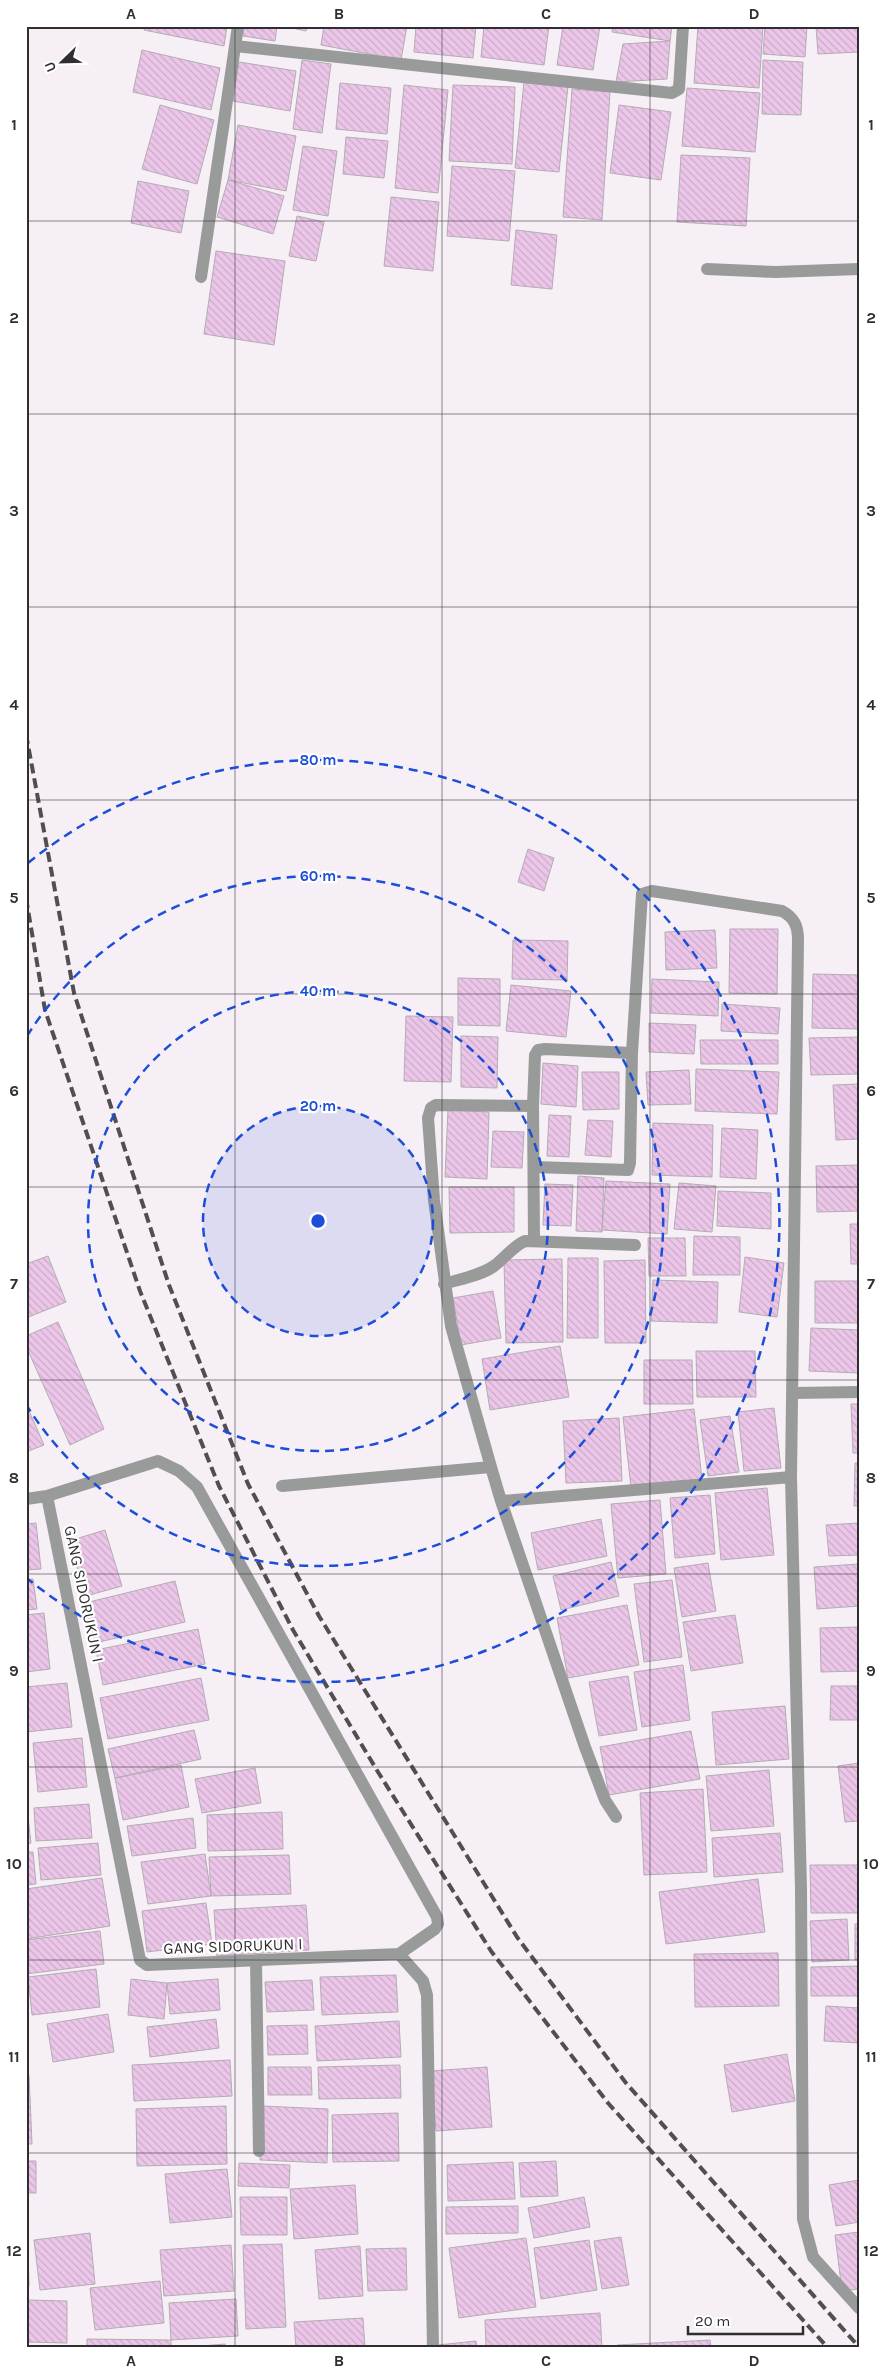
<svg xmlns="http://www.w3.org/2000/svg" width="885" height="2374" viewBox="0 0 885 2374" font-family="Karla,sans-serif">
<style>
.building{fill:url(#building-back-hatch);stroke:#b3adb3}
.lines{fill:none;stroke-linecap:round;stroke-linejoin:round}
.service{stroke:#989b99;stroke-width:12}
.minor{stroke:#989b99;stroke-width:12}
.rail{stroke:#514e51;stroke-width:4;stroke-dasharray:10 5;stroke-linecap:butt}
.grid{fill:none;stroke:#302e30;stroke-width:1;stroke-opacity:0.55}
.ring{fill:none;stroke:#1d4ed8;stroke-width:2.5;stroke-dasharray:9 6}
.labels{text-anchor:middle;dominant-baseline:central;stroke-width:4.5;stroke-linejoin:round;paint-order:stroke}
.street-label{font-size:16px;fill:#302e30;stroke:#fff}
.centre{fill:#1d4ed8;stroke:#fff;stroke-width:2.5}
.ring-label{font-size:15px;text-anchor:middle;font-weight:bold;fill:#1d4ed8;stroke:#fff;stroke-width:4.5;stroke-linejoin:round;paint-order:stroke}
.neatline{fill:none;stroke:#302e30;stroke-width:2}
.grid-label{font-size:16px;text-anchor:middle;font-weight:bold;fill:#302e30}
</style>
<defs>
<pattern id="building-back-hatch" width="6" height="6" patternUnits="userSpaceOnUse" patternTransform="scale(1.25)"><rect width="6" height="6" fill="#ecc6e9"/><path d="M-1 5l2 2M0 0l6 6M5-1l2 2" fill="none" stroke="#cbaac8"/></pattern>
</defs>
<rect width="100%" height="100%" fill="#f6eff5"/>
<path class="building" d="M145 26H227L224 46 144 30Z
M244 26H277L275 41 243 36Z
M283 26H307L306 31Z
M324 26H407L401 60 321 45Z
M416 26H476L473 58 414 52Z
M484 26H549L544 65 481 57Z
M563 26H600L593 70 557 65Z
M613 26H672L670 41 612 32Z
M698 26H763L759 88 694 83Z
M765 26H807L805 57 763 54Z
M816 26H859V52L818 54Z
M670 41 667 79 616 82 623 44Z
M142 50 220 68 211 110 133 92Z
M302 60 331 64 322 133 293 129Z
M763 60 803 62 801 115 762 114Z
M239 62 296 71 290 111 233 101Z
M524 82 568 86 559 172 515 168Z
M340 83 391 88 387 134 336 129Z
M404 85 448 90 438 193 395 188Z
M453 85 515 87 512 164 449 161Z
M687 88 760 93 755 152 682 146Z
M572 89 610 92 602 220 563 217Z
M160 105 214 120 197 184 142 169Z
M619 105 671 112 661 180 610 173Z
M238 125 296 136 286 191 228 180Z
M346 137 388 141 384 178 343 174Z
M303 146 337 151 328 216 293 210Z
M681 155 750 158 746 226 677 222Z
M452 166 515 171 509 241 447 236Z
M228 180 284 196 273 234 217 217Z
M138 181 189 191 181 233 131 223Z
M391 197 439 202 433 271 384 266Z
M297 216 324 222 316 261 289 256Z
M516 230 557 235 552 289 511 285Z
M216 251 285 261 274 345 204 334Z
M528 849 554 858 544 891 518 882Z
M730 929H778L777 994 729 993Z
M715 930 717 968 666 970 665 932Z
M513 940 568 941 567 980 512 979Z
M813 974 859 975V1029L812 1028Z
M458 978 500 979V1026L458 1025Z
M652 979 719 982 718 1016 651 1013Z
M511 985 571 991 566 1037 506 1031Z
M722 1004 780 1008 778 1034 721 1031Z
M406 1016 453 1017 451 1082 404 1081Z
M649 1023 696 1025 694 1054 649 1052Z
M461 1036 498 1037 497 1088 461 1087Z
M859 1037V1074L811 1075 809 1038Z
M700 1040H778V1064H701Z
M543 1063 578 1066 576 1107 541 1104Z
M696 1069 779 1072 777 1114 695 1111Z
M689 1070 691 1104 648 1105 646 1072Z
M582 1072H619V1109L583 1110Z
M859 1084V1139L836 1140 833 1085Z
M448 1110 489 1112 487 1179 445 1177Z
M549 1115 571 1116 569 1157 547 1156Z
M588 1120 613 1121 611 1157 585 1155Z
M653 1123 713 1125 712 1177 652 1175Z
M722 1128 758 1130 756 1179 720 1177Z
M493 1131 524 1132 522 1168 491 1167Z
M859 1165V1211L817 1212 816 1166Z
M578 1176 604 1178 602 1232 576 1231Z
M606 1181 670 1184 667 1234 602 1230Z
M679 1183 716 1186 712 1232 674 1229Z
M545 1184 573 1185 571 1226 543 1225Z
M449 1187H514V1232L450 1233Z
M718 1191 771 1193V1229L717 1226Z
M850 1224H859V1264H851Z
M694 1236 740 1237V1275H693Z
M648 1238H685L686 1276H649Z
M48 1256 66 1302 26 1318V1264Z
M745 1257 784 1263 777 1317 739 1312Z
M568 1258H598V1338H567Z
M562 1259 563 1342 506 1343 504 1260Z
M645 1260 646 1343H605L604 1261Z
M653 1280 718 1282 717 1323 651 1321Z
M815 1281H859V1323H815Z
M493 1291 501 1338 461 1345 453 1298Z
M58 1322 104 1429 70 1445 26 1346V1336Z
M811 1328 859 1330V1373L809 1371Z
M560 1346 569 1397 490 1410 482 1359Z
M696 1351H755L756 1397H697Z
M644 1360H692L693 1404H644Z
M26 1404 44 1445 26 1452Z
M851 1404H859V1453H853Z
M774 1408 781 1468 744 1471 738 1412Z
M694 1409 702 1479 631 1487 623 1417Z
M730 1416 739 1472 708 1476 700 1420Z
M619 1418 622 1481 566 1483 563 1421Z
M855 1463H859V1506H854Z
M767 1488 774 1555 721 1560 715 1493Z
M710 1495 715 1554 675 1558 670 1498Z
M660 1500 666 1574 618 1578 611 1504Z
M601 1519 607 1556 538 1570 531 1533Z
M36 1523 41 1569 26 1570V1524Z
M859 1523V1555L829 1556 826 1525Z
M105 1530 122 1586 86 1596 69 1541Z
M611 1562 619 1596 561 1610 553 1576Z
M708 1563 716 1611 682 1617 674 1568Z
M859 1564V1606L817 1609 814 1567Z
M33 1579 37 1609 26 1610V1580Z
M672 1580 682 1657 644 1662 634 1584Z
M175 1581 185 1622 95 1643 85 1603Z
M627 1605 639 1665 568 1678 557 1618Z
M44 1613 50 1669 26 1672V1615Z
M735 1615 743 1663 691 1671 683 1622Z
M859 1627V1671L821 1672 820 1628Z
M198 1629 205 1664 103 1685 96 1650Z
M683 1665 690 1720 642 1727 634 1672Z
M628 1676 637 1730 599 1736 589 1682Z
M201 1678 209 1720 108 1739 100 1698Z
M67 1683 72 1727 26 1732V1687Z
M831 1686H859V1720H830Z
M785 1706 789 1759 716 1765 712 1712Z
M194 1730 201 1759 115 1778 108 1749Z
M691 1731 700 1779 609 1795 600 1747Z
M82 1738 87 1787 38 1792 33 1743Z
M859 1763V1821L845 1822 838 1766Z
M181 1765 189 1807 123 1820 115 1778Z
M26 1766H27L28 1817H26Z
M255 1768 261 1803 202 1813 195 1779Z
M769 1770 774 1826 711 1831 706 1776Z
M703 1789 707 1872 644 1875 640 1793Z
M89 1804 92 1838 36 1841 34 1808Z
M282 1812 283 1849 208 1851 207 1815Z
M26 1817H28L31 1843 26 1844Z
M193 1818 196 1848 132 1856 127 1826Z
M780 1833 783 1872 714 1877 712 1838Z
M98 1843 101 1875 41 1880 38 1848Z
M26 1852H33L36 1884 26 1885Z
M205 1854 211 1896 148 1904 141 1862Z
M289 1855 291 1894 211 1896 209 1857Z
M810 1865H859V1913H811Z
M102 1878 110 1926 26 1939V1889Z
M758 1879 765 1932 666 1944 659 1892Z
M206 1903 212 1944 147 1952 142 1911Z
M306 1905 309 1950 217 1956 214 1910Z
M847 1919 849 1960 812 1962 810 1921Z
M855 1924H859V1960H855Z
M100 1931 104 1964 26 1974V1940Z
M778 1953 779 2006 695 2007 694 1954Z
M859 1966V1996H811V1967Z
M96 1969 100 2007 32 2015 28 1977Z
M396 1975 398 2012 322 2015 320 1977Z
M131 1979 167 1983 164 2019 128 2015Z
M218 1979 220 2010 170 2014 167 1983Z
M312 1980 314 2010 267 2012 265 1982Z
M826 2006 859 2008V2043L824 2041Z
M108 2014 114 2052 53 2062 47 2024Z
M216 2019 219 2048 150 2057 147 2027Z
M399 2021 401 2057 317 2061 315 2026Z
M307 2025 308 2054 268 2055 267 2026Z
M787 2054 795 2101 732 2112 724 2065Z
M230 2060 232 2096 134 2101 132 2065Z
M400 2065 401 2098 319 2099 318 2067Z
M268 2067H311L312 2095H268Z
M487 2067 492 2127 436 2131 431 2071Z
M26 2075H29L32 2144H26Z
M226 2106 227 2164 137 2166 136 2109Z
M262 2106 328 2109 327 2163 260 2160Z
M398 2113 399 2161 333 2162 332 2115Z
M26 2161H36V2193H26Z
M556 2161 558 2196 521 2197 519 2163Z
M513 2162 515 2199 448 2201 447 2165Z
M239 2163 290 2165 289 2188 238 2186Z
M227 2169 232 2217 170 2223 165 2174Z
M859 2180V2222L836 2226 829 2185Z
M355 2185 358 2234 294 2239 290 2189Z
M240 2197H287V2235H241Z
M584 2197 590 2227 534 2238 528 2208Z
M518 2206V2233L446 2234V2207Z
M859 2232V2289L842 2291 835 2235Z
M90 2233 95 2284 40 2290 34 2240Z
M621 2237 629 2285 602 2289 594 2241Z
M526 2238 536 2307 459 2318 449 2248Z
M589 2240 597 2290 541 2299 534 2248Z
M282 2244 286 2327 246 2329 243 2245Z
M231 2245 234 2291 164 2296 160 2250Z
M360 2246 363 2296 319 2299 315 2250Z
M26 2247H28L29 2286H26Z
M406 2248 407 2290 368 2291 366 2249Z
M160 2281 164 2323 95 2330 90 2288Z
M236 2299 238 2336 171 2340 169 2303Z
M26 2300 67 2301V2343L26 2342Z
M600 2313 602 2348H486L485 2320Z
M363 2318 365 2348H296L294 2322Z
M87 2339 171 2340V2348H87Z
M710 2340 711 2348H617V2345Z
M476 2341 477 2348H438V2345Z
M225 2344V2348H179Z"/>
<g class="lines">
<path class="service" d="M256 1961 259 2151"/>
<path class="minor" d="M235 46 672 93 679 89 683 26
M707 269 776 272 859 269
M201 277 238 26
M534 1167 628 1170 630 1163 632 1053
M534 1241 533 1106 535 1055 538 1050 545 1049 632 1053 642 894 652 891 782 911C795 918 798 927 798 940L791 1477 801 1889 803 2219 813 2257 859 2308
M444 1284C460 1279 480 1276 494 1266 505 1258 512 1247 525 1241L635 1245
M793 1393 859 1392
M491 1467 451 1326 434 1200 428 1118 431 1108 436 1105 533 1106
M282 1486 491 1467 501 1501 791 1477
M47 1496 140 1960 147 1965 399 1954 423 1981 427 1995 433 2348
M26 1499 47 1496 158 1461 179 1471 197 1487 437 1917 438 1924 435 1929 399 1954
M501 1501 585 1747 605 1800 616 1817"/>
<path class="rail" d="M26 734 74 993 169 1285 248 1484 319 1616 517 1937 626 2083 859 2347
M26 898 45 1010 140 1291 219 1486 293 1630 378 1772 491 1951 608 2103 828 2348"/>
</g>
<path class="grid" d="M235 26V2348M442 26V2348M650 26V2348M26 221H859M26 414H859M26 607H859M26 800H859M26 994H859M26 1187H859M26 1380H859M26 1574H859M26 1767H859M26 1960H859M26 2153H859"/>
<circle cx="318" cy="1221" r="115" fill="#1d4ed8" fill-opacity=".12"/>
<g class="ring">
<circle cx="318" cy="1221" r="115"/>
<circle cx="318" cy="1221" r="230"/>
<path d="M27 1036A345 345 0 1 1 27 1406"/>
<path d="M28 863A461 461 0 1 1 28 1579"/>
</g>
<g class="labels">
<g class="street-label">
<text transform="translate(84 1594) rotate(78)">GANG SIDORUKUN I</text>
<text transform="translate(233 1946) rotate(-2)">GANG SIDORUKUN I</text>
</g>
</g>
<circle cx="318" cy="1221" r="8" class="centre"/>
<g class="ring-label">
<text x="318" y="765">80 m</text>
<text x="318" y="881">60 m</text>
<text x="318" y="996">40 m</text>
<text x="318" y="1111">20 m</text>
</g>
<rect width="885" height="2374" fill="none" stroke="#ffffff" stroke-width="55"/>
<g transform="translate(62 62) rotate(247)" stroke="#ffffff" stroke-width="4" paint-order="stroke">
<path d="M0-4L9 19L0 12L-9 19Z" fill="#302e30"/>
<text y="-8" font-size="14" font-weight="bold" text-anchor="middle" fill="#302e30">U</text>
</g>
<path d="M688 2326v8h115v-8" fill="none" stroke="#302e30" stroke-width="2.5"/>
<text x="695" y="2326" font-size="15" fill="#302e30" stroke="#ffffff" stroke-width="4" paint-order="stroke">20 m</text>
<rect x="28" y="28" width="830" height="2318" class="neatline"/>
<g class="grid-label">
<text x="131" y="19">A</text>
<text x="339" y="19">B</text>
<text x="546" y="19">C</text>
<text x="754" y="19">D</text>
<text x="14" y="130">1</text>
<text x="871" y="130">1</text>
<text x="14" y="323">2</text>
<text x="871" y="323">2</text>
<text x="14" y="516">3</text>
<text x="871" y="516">3</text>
<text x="14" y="710">4</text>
<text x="871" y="710">4</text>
<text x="14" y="903">5</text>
<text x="871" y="903">5</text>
<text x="14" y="1096">6</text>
<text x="871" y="1096">6</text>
<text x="14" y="1289">7</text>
<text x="871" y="1289">7</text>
<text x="14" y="1483">8</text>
<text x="871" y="1483">8</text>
<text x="14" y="1676">9</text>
<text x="871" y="1676">9</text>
<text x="14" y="1869">10</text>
<text x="871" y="1869">10</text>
<text x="14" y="2062">11</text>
<text x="871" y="2062">11</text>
<text x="14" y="2256">12</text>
<text x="871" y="2256">12</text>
<text x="131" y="2366">A</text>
<text x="339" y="2366">B</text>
<text x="546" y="2366">C</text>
<text x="754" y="2366">D</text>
</g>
</svg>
